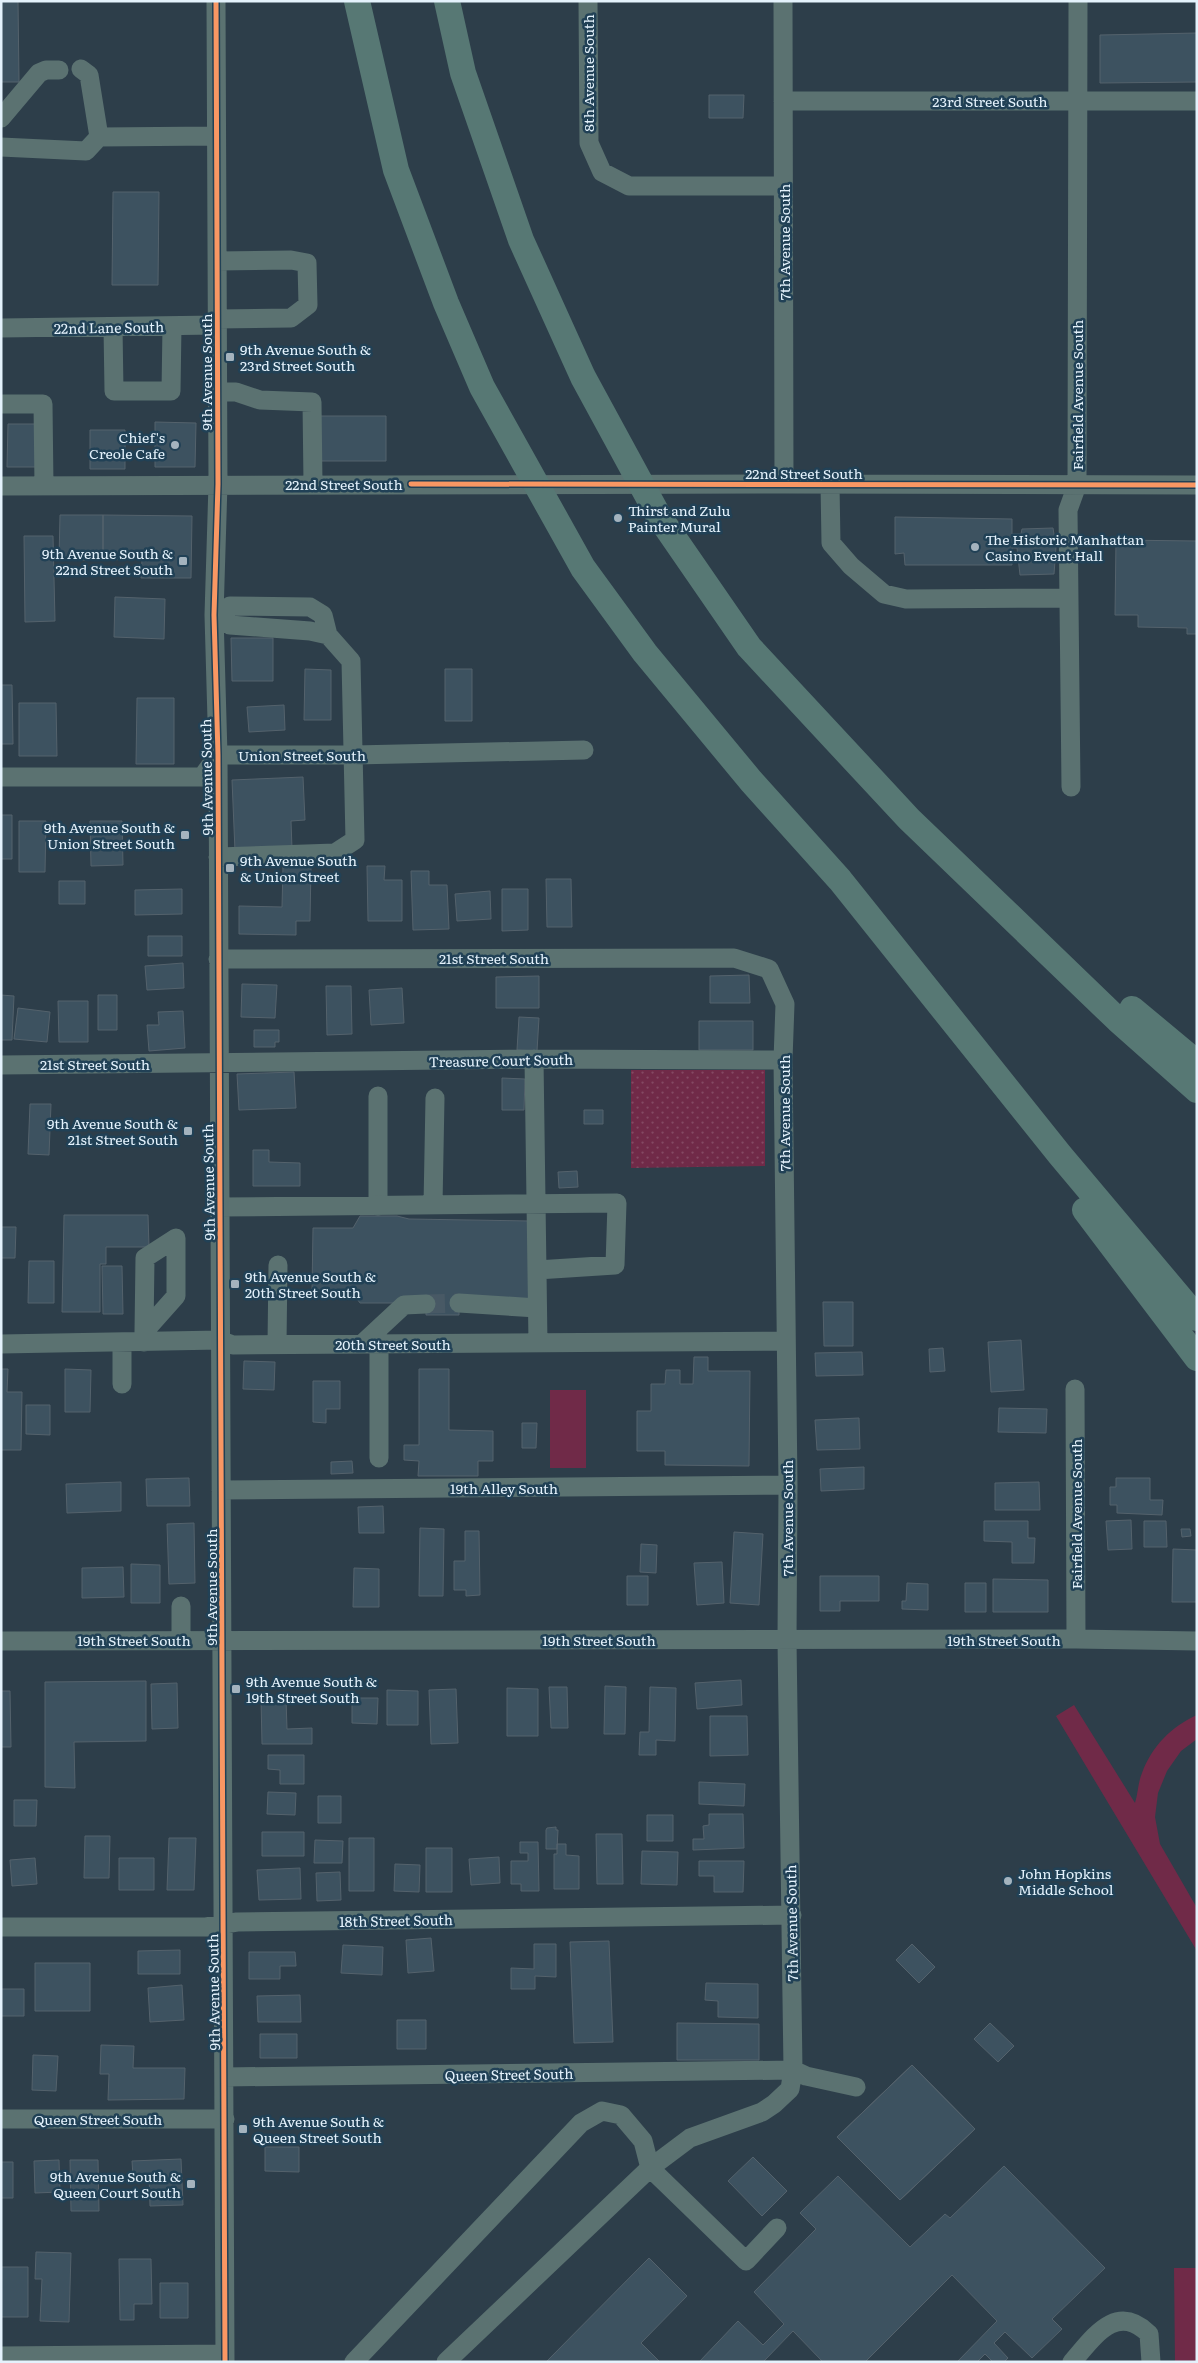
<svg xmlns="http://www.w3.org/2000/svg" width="1198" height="2363" viewBox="0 0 1198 2363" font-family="Literata,serif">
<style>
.park{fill:url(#park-dots)}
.pitch{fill:#702a48}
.building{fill:#3d5260;stroke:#54626c}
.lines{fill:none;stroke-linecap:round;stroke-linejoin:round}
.minor-tunnel{stroke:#485965;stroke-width:19;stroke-dasharray:19 9;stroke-linecap:butt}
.minor{stroke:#5b7271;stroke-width:19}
.highway{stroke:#577874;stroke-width:26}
.cycleway-casing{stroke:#214156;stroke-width:8}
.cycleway{stroke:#f99763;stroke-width:5}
.poi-dot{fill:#a4b3be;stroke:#214156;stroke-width:2}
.labels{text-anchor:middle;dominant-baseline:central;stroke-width:5;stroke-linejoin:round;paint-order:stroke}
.street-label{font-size:14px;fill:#e4f2fc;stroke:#214156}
.poi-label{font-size:14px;fill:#e4f2fc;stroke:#214156;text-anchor:start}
</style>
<defs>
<pattern id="park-dots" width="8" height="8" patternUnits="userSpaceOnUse" patternTransform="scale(1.25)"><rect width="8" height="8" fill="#702a48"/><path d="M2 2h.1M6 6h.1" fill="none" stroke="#844963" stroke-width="1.8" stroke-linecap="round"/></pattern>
</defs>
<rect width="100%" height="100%" fill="#2d3e4a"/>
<path class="park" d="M631 1070H765V1166L631 1168Z"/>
<path class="pitch" d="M550 1390H586V1468H550Z
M1074 1705 1135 1803C1138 1794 1138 1782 1142 1773 1152 1746 1171 1727 1197 1715V1739L1181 1751 1167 1771 1158 1793 1155 1817 1160 1844 1197 1908V1951L1056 1716Z
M1174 2268H1197V2362H1175Z"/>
<path class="building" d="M1 1H18L19 82H1Z
M1197 33V82L1100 83V35Z
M709 95H744L743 118H709Z
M113 192H159L158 285H112Z
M319 416H386V461H319Z
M155 422 196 423 195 467H155Z
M8 424H38V467H7Z
M90 430H125V469H90Z
M60 515H103V560H59Z
M103 515 192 516 191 578H141L142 559 103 560Z
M895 517 1012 519V534H1021L1022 529 1053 528 1056 547 1054 574 1020 575 1017 548H1012V565H905L904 553 895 554Z
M24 536H53L55 621 25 622Z
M1116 540 1197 541V634H1187V628L1138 627V615H1115Z
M115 597 165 599 164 639 114 637Z
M231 638H273V681H232Z
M305 669 331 670V720H304Z
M445 669H472V721H445Z
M1 685H12L13 744H1Z
M137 698H174V764H136Z
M19 703H56L57 756H19Z
M284 705 285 730 249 732 247 707Z
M303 777 305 820 291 821 292 849 235 851 232 780Z
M1 815H12V859H1Z
M19 821H46L45 872H19Z
M90 821H122L123 865 91 866Z
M283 866H311L310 921H296V935L239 934V906L282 907Z
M367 866H385L384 880H402V921H368Z
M411 871H429V885H447L449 929 413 930Z
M546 879H571L572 927H547Z
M59 881H85V904H59Z
M182 889V914L135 915V890Z
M502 889H528V930L502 931Z
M490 891 491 919 457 921 455 894Z
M148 936H182V956H148Z
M183 963 184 988 147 990 145 966Z
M749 975 750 1003H710V976Z
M539 976V1008H496V977Z
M242 984 277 985 275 1018 241 1017Z
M326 986H351L352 1034 327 1035Z
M402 988 404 1023 371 1025 369 990Z
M1 995 14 996 12 1040H1Z
M98 995H117V1030H98Z
M58 1001H88V1042H59Z
M18 1008 50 1012 47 1042 14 1039Z
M183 1011 185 1048 149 1051 147 1025H159L158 1012Z
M519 1017 539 1018 537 1051 517 1050Z
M699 1021H753V1050H699Z
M254 1030H279V1042H275V1047H254Z
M294 1072 296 1108 239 1110 237 1074Z
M502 1078 525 1079 524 1110H502Z
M30 1104H51L49 1155 28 1154Z
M584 1110H603V1124H584Z
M253 1150H269V1162L300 1163V1186H253Z
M577 1171 578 1187 559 1188 558 1172Z
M64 1215H148L149 1247H106V1264H100V1312H62Z
M360 1216H397L409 1219 530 1221 529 1299 459 1298V1315H426V1299L397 1303H360L352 1292 312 1291 313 1228H353Z
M1 1227H16L15 1258H1Z
M29 1261H54V1303H28Z
M102 1266H122L123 1314H103Z
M823 1302H853V1346H824Z
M1021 1340 1024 1390 991 1392 988 1342Z
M943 1348 945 1371 930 1372 929 1349Z
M862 1352 863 1375 816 1376 815 1353Z
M694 1357H708V1371H750L749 1466 665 1465V1451H637V1411H651V1384H665L666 1370H680V1384H693Z
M244 1361 275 1362 274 1390 243 1389Z
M1 1369H8L7 1392H22L21 1450H1Z
M65 1369 91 1370 90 1412H65Z
M419 1369H449V1430L493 1431V1461H478V1476H418L419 1461 404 1460V1445H419Z
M313 1381H340V1409H326V1423L313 1422Z
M26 1405H50V1435L26 1434Z
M999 1408 1047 1409 1046 1433 998 1432Z
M859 1418 860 1449 817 1450 815 1420Z
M522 1423H537L536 1448H522Z
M352 1461 353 1473 331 1474V1462Z
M864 1467V1489L821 1491 820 1469Z
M189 1478 190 1506H147L146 1479Z
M1116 1478H1150V1500H1163L1162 1515 1117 1513V1505H1110V1487H1116Z
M121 1482V1511L67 1513 66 1484Z
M1039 1482 1040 1510H995V1483Z
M383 1506 384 1533H359L358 1507Z
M1131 1520 1132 1549 1108 1550 1106 1521Z
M984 1521H1028V1538H1035L1034 1563H1012V1542L984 1541Z
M1144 1521H1166L1167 1547H1144Z
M194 1523 195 1583 169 1584 167 1524Z
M420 1528 444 1529 443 1596H419Z
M1181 1529H1190L1191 1536 1182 1537Z
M465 1531H479L480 1595 466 1596V1590H454V1561H465Z
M734 1532 763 1534 759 1605 730 1603Z
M641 1544 657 1545 656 1573 640 1572Z
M1173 1549 1197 1550V1602H1172Z
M722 1562 724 1603 697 1605 694 1563Z
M131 1564 160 1565V1603H131Z
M123 1567 124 1597 82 1598V1568Z
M354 1568 379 1569V1607H353Z
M627 1576H648V1605H627Z
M820 1576H879V1601H840V1611H820Z
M993 1579 1048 1580V1612H993Z
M907 1583 928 1584V1610L902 1609V1601H906Z
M965 1583H986V1612H965Z
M741 1680 742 1705 697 1709 695 1683Z
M146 1681V1741L74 1742 75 1788 45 1787V1682Z
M177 1683 178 1728 152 1729 151 1684Z
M605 1686 626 1687 625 1734H604Z
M549 1687H567L568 1728H551Z
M650 1687 676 1688 675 1741 656 1740V1755H639L640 1732H649Z
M507 1688 538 1689V1736H507Z
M456 1689 458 1743 431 1744 429 1690Z
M387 1690 418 1691V1725H387Z
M1 1691H10L11 1747H1Z
M352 1698H378L377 1724 352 1723Z
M261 1699H286L287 1729 312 1728V1744H262Z
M710 1716H747L748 1755 710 1756Z
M268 1755H304V1784H280V1770L268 1769Z
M699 1782 745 1784 744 1806 699 1804Z
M268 1792 296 1793 295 1815 267 1814Z
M318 1796H341V1823H318Z
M14 1800H37L36 1826H14Z
M709 1814H743L744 1848 693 1850V1839H704L703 1826 709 1825Z
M647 1815H673V1841H647Z
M556 1827V1830H558L557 1849H546V1830L547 1828Z
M262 1832H304V1856H262Z
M596 1834H622L623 1884H597Z
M85 1836H110L109 1878H84Z
M169 1838H196L194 1890H167Z
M349 1838H374V1891H349Z
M315 1840 343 1841 342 1863H314Z
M520 1842H538L539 1891H521V1884H511V1861H528V1853H520Z
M557 1844H566V1855L579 1856V1889H554V1854H557Z
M426 1848H452V1892H426Z
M642 1851 678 1852 677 1885 641 1884Z
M499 1857 500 1883 471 1885 469 1859Z
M35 1858 37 1884 12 1886 10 1860Z
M119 1858H154V1890H119Z
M699 1861H744L743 1892H714V1876H699Z
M395 1864 420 1865 419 1892 394 1891Z
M300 1868 301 1899 259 1900 257 1870Z
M340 1872 341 1900 317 1901 316 1873Z
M431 1938 434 1971 408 1973 406 1940Z
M609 1941 613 2042 574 2043 570 1942Z
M534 1944H556V1977L535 1976V1989H511V1968L534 1969Z
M912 1944 935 1967 919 1983 896 1960Z
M343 1945 383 1947 382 1975 341 1973Z
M180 1950V1974H138V1951Z
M249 1952H295L296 1966H280V1979H249Z
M35 1963H90V2011H35Z
M706 1983 758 1984V2018L718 2017V2001L705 2000Z
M182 1985 184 2020 150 2022 148 1988Z
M1 1989H24V2016H1Z
M300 1995 301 2022H258L257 1996Z
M397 2020H426V2049H397Z
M677 2023 759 2024V2060H677Z
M990 2023 1014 2046 998 2062 974 2039Z
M260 2034H297V2058H260Z
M101 2045 134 2046 133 2068H185L184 2099 108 2100 109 2074H100Z
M33 2055 58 2056 56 2091 32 2090Z
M912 2065 975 2129 900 2200 837 2137Z
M912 2065 975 2129 900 2200 837 2137Z
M265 2147H299V2172L265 2171Z
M753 2157 787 2191 762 2216 728 2181Z
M181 2159 183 2205 150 2206 149 2176H133L132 2161Z
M59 2160 60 2192 35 2193 34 2161Z
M70 2160H98L99 2211H71Z
M1 2162H13V2198H1Z
M1004 2166 1105 2268 1052 2319 1062 2329 1032 2358 1005 2332 994 2343 1008 2358 1004 2362H993L985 2354 977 2362H957L997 2321 952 2275 865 2362H823L793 2331 763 2362H699L738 2321 763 2345 784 2324 754 2292 816 2229 800 2213 838 2176 910 2247 945 2214 950 2218Z
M36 2252 71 2253 69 2322 40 2321 42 2279H35Z
M649 2258 687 2296 641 2343 660 2362H546Z
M119 2259H151L152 2304H134V2320H120Z
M1 2267H28V2317H1Z
M160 2283H188V2318H160Z"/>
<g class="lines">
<path class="minor-tunnel" d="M426 1304 459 1303"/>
<path class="minor" d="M216 1 218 484 214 615 218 755 225 2362
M588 1 589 143 602 172 629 186H783
M783 1 784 484
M81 69 89 75 99 137 216 136
M783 101H1197
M1 118 39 73 46 70H59
M1 147 86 151 99 137
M217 261 291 260 307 263 308 305 291 318 217 319
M113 327 114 391H171L172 326
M1 328 217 325
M218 392H236L260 400 312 402 313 484
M1 404H43L44 486
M830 484 831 543 851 566 884 594 906 599 1069 598
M1 486 784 484 1197 485
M222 615 230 625 310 631 328 635
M1 777H202L218 755H354L584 750
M1071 787 1068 510 1077 485 1078 1
M218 857 335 853 355 840 351 661 328 635 323 615 310 607 230 606 222 615
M218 959 734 958 769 969 785 1004 783 1060 788 1485 787 1640 793 2070 790 2089 774 2104 762 2112 690 2138 650 2168 446 2362
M534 1059 538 1343
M1 1065 534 1059 783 1060
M433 1205 435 1098
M378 1206V1096
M219 1207 617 1203 615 1265 537 1270
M459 1303 537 1308
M144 1332 176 1296V1238L145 1258 144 1332V1342
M1 1344 220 1340 233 1345 786 1341
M277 1344 278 1265
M362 1344 404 1305 426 1304
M379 1344V1458
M122 1384V1342
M1075 1389 1076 1639
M221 1490 788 1485
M181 1606V1640
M1 1641 1076 1639 1197 1641
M1 1927H206L237 1922 792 1915
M225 2077 793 2070 806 2076 856 2087
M1 2119H225
M1 2356 225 2354
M354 2362 581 2123 602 2111 621 2115 643 2141 650 2168 746 2261 777 2228
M1072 2362C1094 2337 1116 2302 1149 2334L1151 2362"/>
<path class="highway" d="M357 1 396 170 446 303 482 387 583 568 645 653 751 781 840 880 1060 1155 1197 1318
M447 1 463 73 521 240 583 377 658 515 749 647 909 819 1118 1020 1197 1090
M1132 1009 1197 1063
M1085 1210 1197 1358"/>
<defs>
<path id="cycleway" d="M216 1 218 484 214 615 218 755 225 2362
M411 484 1197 485"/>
</defs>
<use href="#cycleway" class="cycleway-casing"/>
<use href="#cycleway" class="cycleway"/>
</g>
<g class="poi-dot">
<rect x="225" y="352" width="10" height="10" rx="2.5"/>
<circle cx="175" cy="445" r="5"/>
<circle cx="618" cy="518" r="5"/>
<circle cx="975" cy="547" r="5"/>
<rect x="178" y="556" width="10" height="10" rx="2.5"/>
<rect x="180" y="830" width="10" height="10" rx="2.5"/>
<rect x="225" y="863" width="10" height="10" rx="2.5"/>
<rect x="183" y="1126" width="10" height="10" rx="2.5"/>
<rect x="230" y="1279" width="10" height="10" rx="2.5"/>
<rect x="231" y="1684" width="10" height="10" rx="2.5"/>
<circle cx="1008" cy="1881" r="5"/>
<rect x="238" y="2124" width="10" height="10" rx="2.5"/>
<rect x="186" y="2179" width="10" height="10" rx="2.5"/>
</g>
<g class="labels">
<g class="street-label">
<text transform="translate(588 73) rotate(-90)">8th Avenue South</text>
<text x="990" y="101">23rd Street South</text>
<text transform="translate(784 242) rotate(-90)">7th Avenue South</text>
<text transform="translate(109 327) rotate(-1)">22nd Lane South</text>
<text transform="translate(206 372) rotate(-90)">9th Avenue South</text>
<text transform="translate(1077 395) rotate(-90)">Fairfield Avenue South</text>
<text x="804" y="473">22nd Street South</text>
<text x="344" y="484">22nd Street South</text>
<text x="302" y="755">Union Street South</text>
<text transform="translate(206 777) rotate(-91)">9th Avenue South</text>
<text x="494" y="958">21st Street South</text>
<text transform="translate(501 1060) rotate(-1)">Treasure Court South</text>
<text x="95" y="1064">21st Street South</text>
<text transform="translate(784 1113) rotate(-90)">7th Avenue South</text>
<text transform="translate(208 1182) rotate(-91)">9th Avenue South</text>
<text x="393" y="1344">20th Street South</text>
<text x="504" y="1488">19th Alley South</text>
<text transform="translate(1076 1514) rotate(-90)">Fairfield Avenue South</text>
<text transform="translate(787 1518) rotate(-90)">7th Avenue South</text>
<text transform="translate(211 1587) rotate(-90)">9th Avenue South</text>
<text x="134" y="1640">19th Street South</text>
<text x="599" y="1640">19th Street South</text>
<text x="1004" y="1640">19th Street South</text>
<text transform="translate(396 1920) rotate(-1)">18th Street South</text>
<text transform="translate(791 1923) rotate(-91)">7th Avenue South</text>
<text transform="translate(213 1992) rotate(-91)">9th Avenue South</text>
<text transform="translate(509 2074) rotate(-1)">Queen Street South</text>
<text x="98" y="2119">Queen Street South</text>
</g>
<g class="poi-label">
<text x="240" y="349">9th Avenue South &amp;<tspan x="240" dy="16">23rd Street South</tspan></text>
<text x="165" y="437" text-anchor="end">Chief's<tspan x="165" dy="16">Creole Cafe</tspan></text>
<text x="628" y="510">Thirst and Zulu<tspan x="628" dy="16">Painter Mural</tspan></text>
<text x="985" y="539">The Historic Manhattan<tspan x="985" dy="16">Casino Event Hall</tspan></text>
<text x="173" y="553" text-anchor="end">9th Avenue South &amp;<tspan x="173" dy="16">22nd Street South</tspan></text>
<text x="175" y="827" text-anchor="end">9th Avenue South &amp;<tspan x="175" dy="16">Union Street South</tspan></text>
<text x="240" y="860">9th Avenue South<tspan x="240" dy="16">&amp; Union Street</tspan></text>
<text x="178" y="1123" text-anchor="end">9th Avenue South &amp;<tspan x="178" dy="16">21st Street South</tspan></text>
<text x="245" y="1276">9th Avenue South &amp;<tspan x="245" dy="16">20th Street South</tspan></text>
<text x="246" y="1681">9th Avenue South &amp;<tspan x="246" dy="16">19th Street South</tspan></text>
<text x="1018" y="1873">John Hopkins<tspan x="1018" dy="16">Middle School</tspan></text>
<text x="253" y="2121">9th Avenue South &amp;<tspan x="253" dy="16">Queen Street South</tspan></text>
<text x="181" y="2176" text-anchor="end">9th Avenue South &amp;<tspan x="181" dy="16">Queen Court South</tspan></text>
</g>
</g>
<rect width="1198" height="2363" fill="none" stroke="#e4f2fc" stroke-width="5"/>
</svg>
